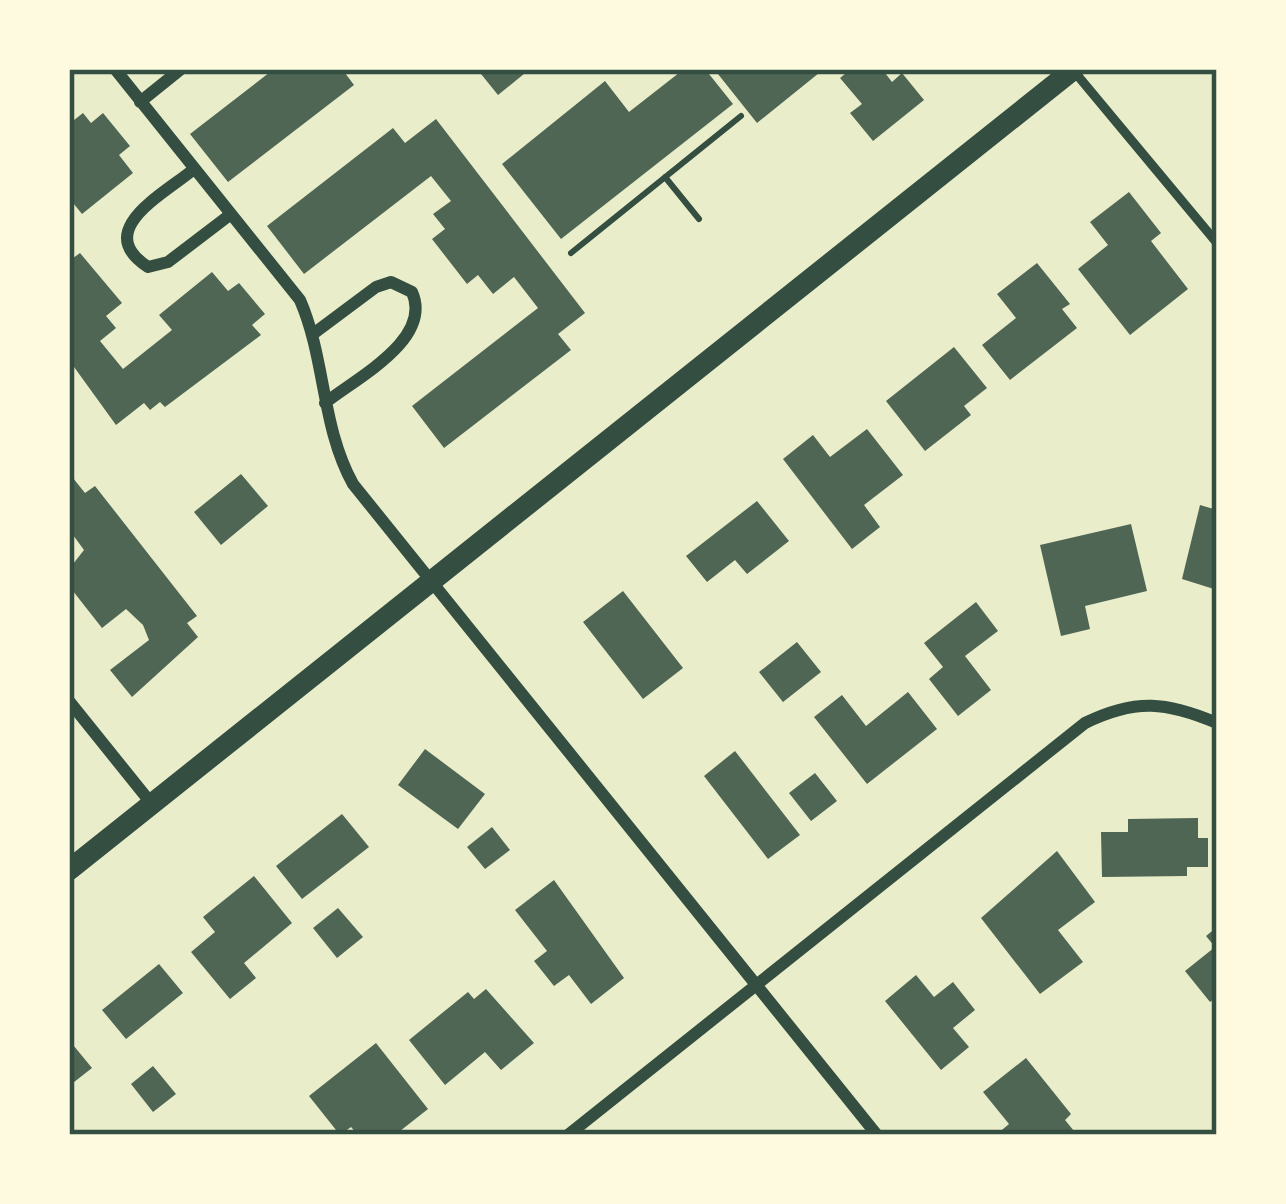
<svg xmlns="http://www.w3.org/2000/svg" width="1286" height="1204" viewBox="0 0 1286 1204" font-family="'DM Sans',sans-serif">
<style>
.building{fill:#4f6655}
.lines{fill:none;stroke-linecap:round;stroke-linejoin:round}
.path{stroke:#344e41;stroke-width:6}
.service{stroke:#344e41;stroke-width:9}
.minor{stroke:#344e41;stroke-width:12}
.tertiary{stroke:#344e41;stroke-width:21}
.neatline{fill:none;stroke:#344e41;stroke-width:4.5}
</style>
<rect width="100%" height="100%" fill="#e9edc9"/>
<path class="building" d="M274 69H342L354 85 228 182 190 134Z
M477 69H530L498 95Z
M684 69H705L733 104 561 239 502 164 605 81 629 112Z
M714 69H824L757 123Z
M851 69H882L892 82 902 73 924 100 873 141 850 113 862 104 840 78Z
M83 113 91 123 103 113 130 146 119 155 133 173 82 214 69 198V124Z
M436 119 585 313 558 334 571 350 444 448 412 406 538 308 514 277 493 294 478 275 467 284 432 239 445 229 433 214 451 201 431 176 304 274 267 226 393 128 405 143Z
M1129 192 1161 233 1151 241 1188 289 1130 335 1078 269 1108 245 1090 222Z
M80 253 122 303 106 316 116 328 100 341 123 369 172 330 159 315 212 272 228 291 239 283 265 314 252 325 261 335 165 407 160 402 150 410 144 403 116 425 69 360V261Z
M1037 263 1070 304 1062 309 1077 328 1010 380 982 345 1016 318 997 294Z
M954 347 987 388 964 406 971 415 925 451 886 401Z
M867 429 903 475 864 505 880 527 852 549 783 459 813 435 830 457Z
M241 474 268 506 221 545 194 512Z
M73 478 85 493 95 486 197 616 187 623 198 637 132 697 110 670 149 640 143 625 126 609 102 628 69 586V569L84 550 73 535 69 538Z
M757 501 789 541 747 574 735 560 707 582 686 556Z
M1200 505 1217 510V590L1182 579Z
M1131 524 1147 591 1085 606 1090 629 1061 636 1040 545Z
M623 591 683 668 643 699 583 622Z
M976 602 998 631 965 656 991 690 958 716 929 679 943 667 924 643Z
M797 642 821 672 783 702 759 672Z
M908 692 937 729 867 784 814 717 842 695 866 726Z
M425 749 485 794 458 829 398 785Z
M735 751 800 835 768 859 704 776Z
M815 773 837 801 811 821 789 793Z
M342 814 369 847 302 899 276 866Z
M1198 818V838H1208V867H1187V876L1102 877 1101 832H1128V819Z
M492 827 510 850 485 869 467 847Z
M1057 851 1095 902 1058 930 1083 962 1040 994 981 918Z
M254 876 292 923 244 963 256 978 230 999 191 952 215 932 203 917Z
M554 880 624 978 591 1004 569 975 554 986 534 961 547 951 515 910Z
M338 908 363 937 337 958 313 928Z
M1217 927V997L1210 1002 1185 971 1215 947 1206 936Z
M159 964 183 993 126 1039 102 1010Z
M916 975 934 997 953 982 975 1010 953 1028 969 1047 941 1070 885 1001Z
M486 989 534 1043 501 1070 485 1052 445 1085 409 1040 468 992 474 999Z
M69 1040 92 1068 69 1086Z
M376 1043 428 1109 395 1135H358L351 1127 340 1135 309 1096Z
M1026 1058 1071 1114 1065 1120 1074 1131 1069 1135H996L1009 1124 983 1092Z
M153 1066 176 1094 153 1112 131 1084Z"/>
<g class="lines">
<path class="path" d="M665 177 699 219
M571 253 741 116"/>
<path class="service" d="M1073 70 1217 243"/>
<path class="minor" d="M115 69 300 300C326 360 321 426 353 484L877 1135
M140 102 181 69
M194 169C163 195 92 230 148 267L168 262 231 214
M313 334 376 287 391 282 412 292C433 339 358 377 325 403
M69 701 151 803
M568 1135 1085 723C1136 698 1167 702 1217 723"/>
<path class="tertiary" d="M69 870 1074 69"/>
</g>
<rect width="1286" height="1204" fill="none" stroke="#fefae0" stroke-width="144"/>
<rect x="72" y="72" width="1142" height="1060" class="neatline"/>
</svg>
